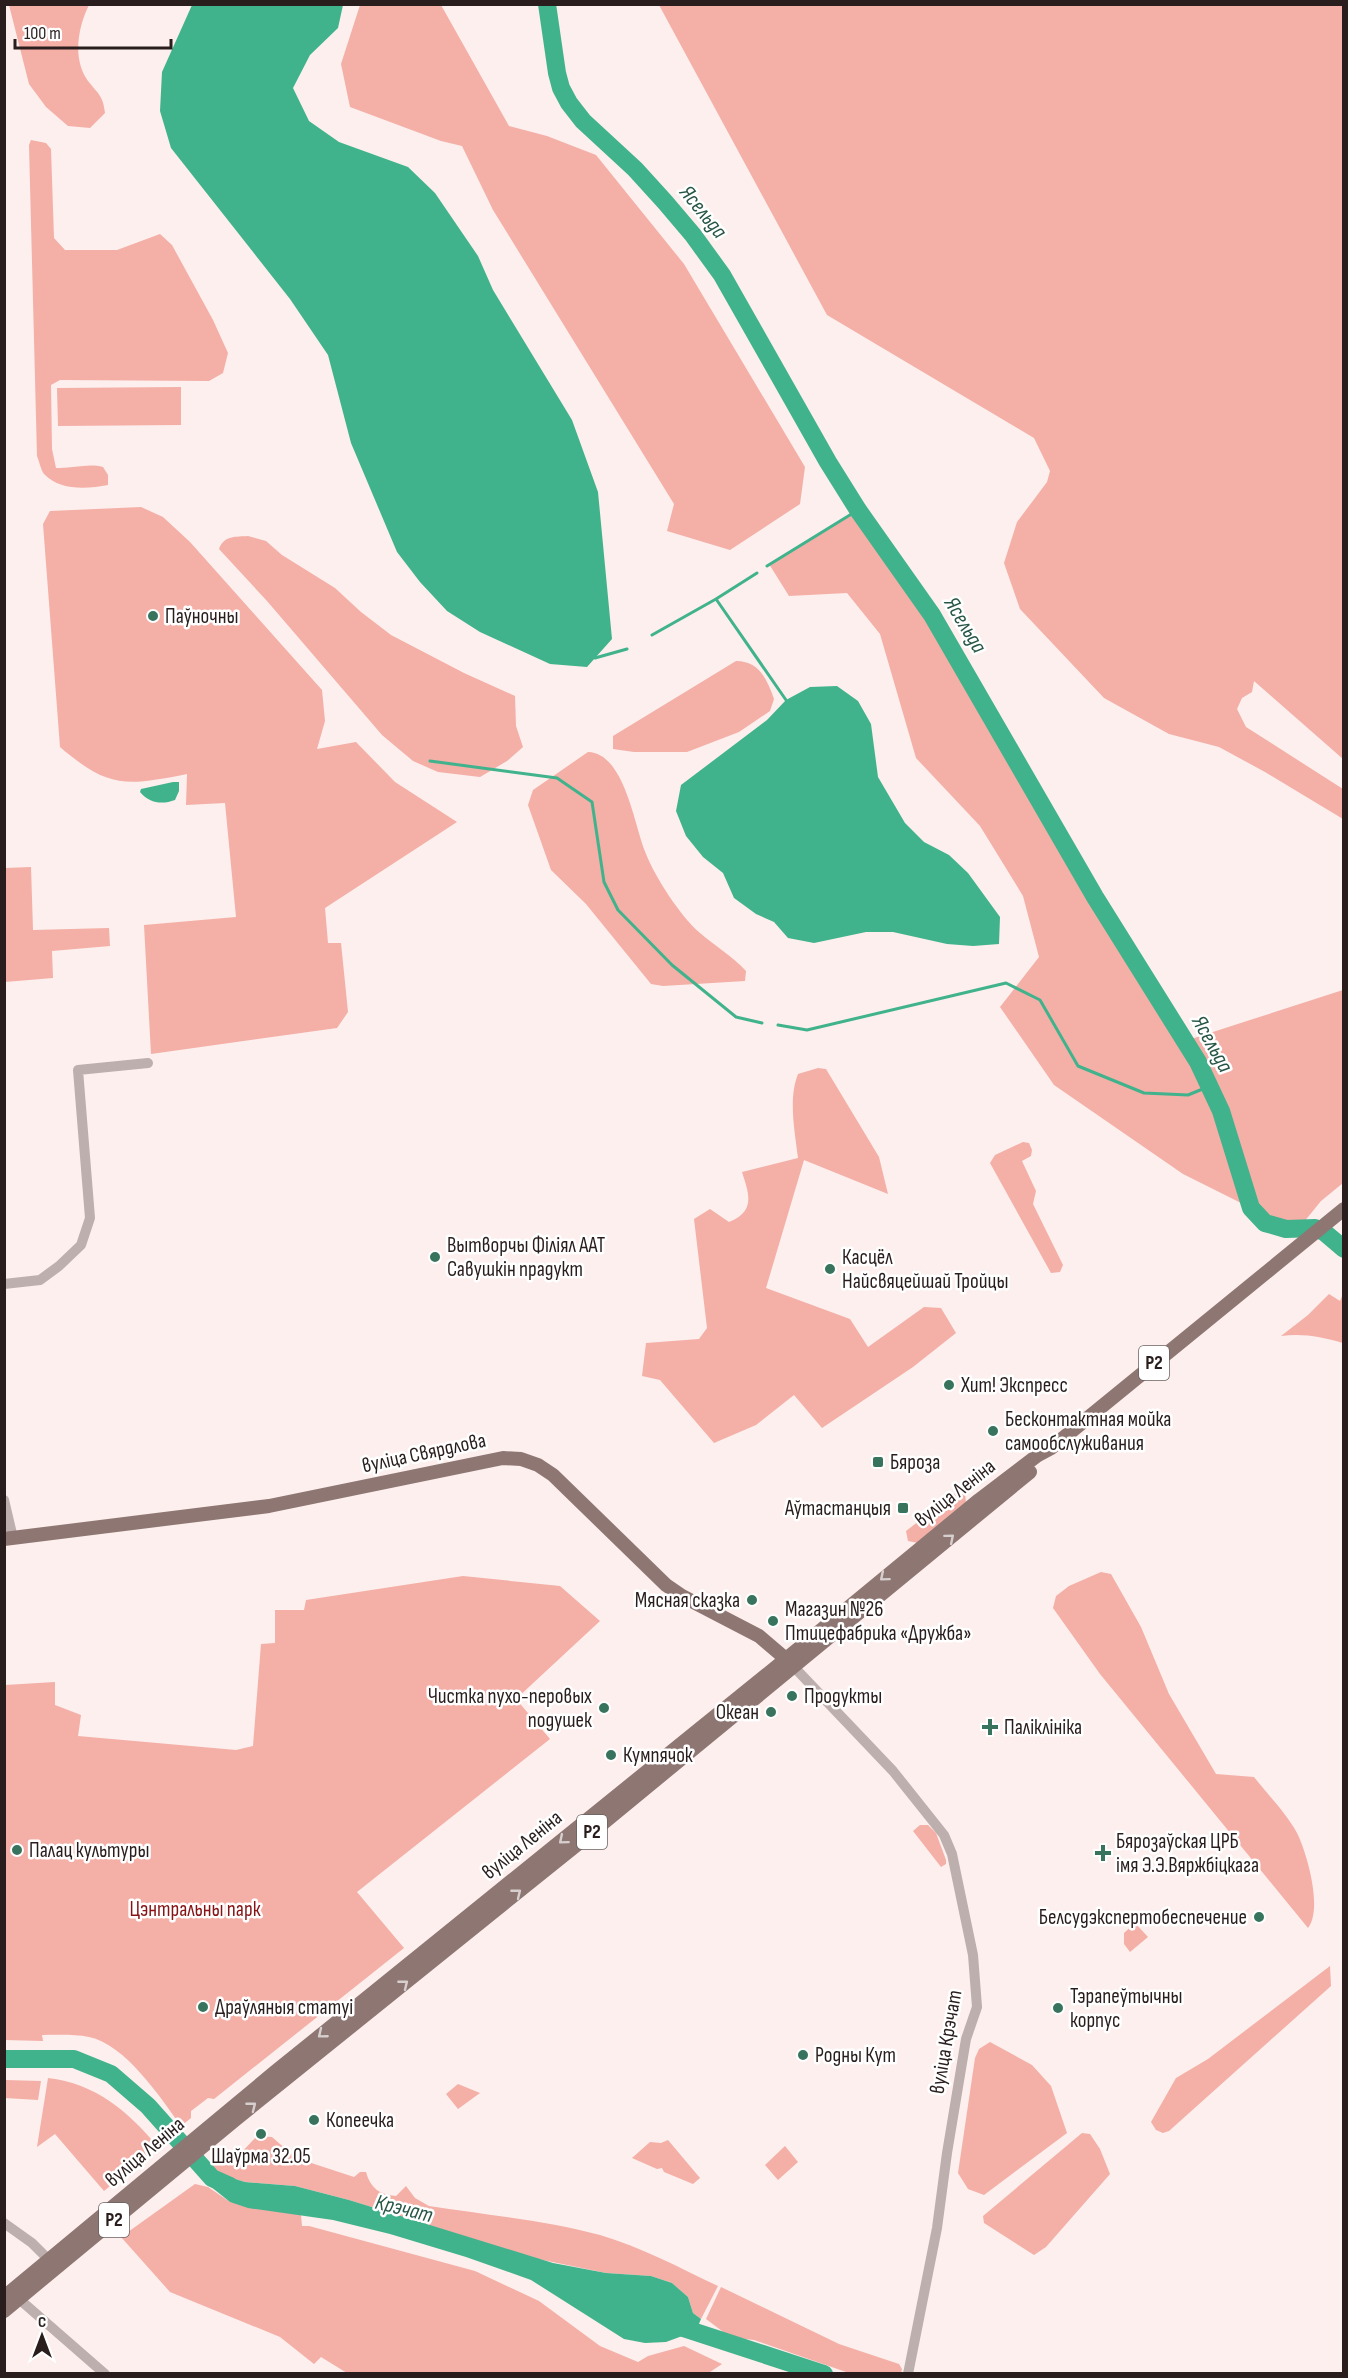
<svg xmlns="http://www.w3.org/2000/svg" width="1348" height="2378" viewBox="0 0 1348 2378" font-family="'Sofia Sans Condensed',sans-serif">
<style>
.green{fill:#f4afa7}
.water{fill:#40b38d}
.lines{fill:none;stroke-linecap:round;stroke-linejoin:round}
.stream{stroke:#40b38d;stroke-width:3}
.river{stroke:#40b38d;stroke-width:18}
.minor{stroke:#bcafad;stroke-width:10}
.major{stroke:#8e7673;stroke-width:14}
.oneway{stroke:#d7cfce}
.poi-dot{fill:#38735d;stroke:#fff;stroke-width:2}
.labels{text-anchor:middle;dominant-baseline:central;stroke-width:5;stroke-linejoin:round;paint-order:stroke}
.shield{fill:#fff;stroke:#696261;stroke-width:1.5}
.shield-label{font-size:20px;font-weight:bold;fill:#291e1d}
.poi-label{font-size:21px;fill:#291e1d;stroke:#fff;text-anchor:start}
.street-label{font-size:21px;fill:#291e1d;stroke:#fff}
.park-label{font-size:21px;fill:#861315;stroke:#fff}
.water-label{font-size:22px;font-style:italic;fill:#275645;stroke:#fff}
</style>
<rect width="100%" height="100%" fill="#fcefed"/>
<path class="green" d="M9 5H89C78 27 72 59 88 81 98 94 103 95 105 113L90 128 68 126 46 107 29 84Z
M360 5H441L509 126 547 136 596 155 684 264 805 467 800 504 730 550 667 531 674 504 493 210 462 146 441 141 350 107 341 64Z
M659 5H1343V759L1254 681 1252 692 1242 698 1237 709 1246 727 1343 789V819L1265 772 1219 747 1169 734 1104 698 1020 609 1004 563 1017 522 1047 482 1050 471 1034 438 827 315Z
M31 140 46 143 51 149 54 238 65 250H117L160 234 172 245 213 320 228 353 223 373 209 381 60 380 51 385 52 449 56 468C72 469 87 463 103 467L108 475V485C87 489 60 491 44 474 41 470 39 461 37 456L29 145Z
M181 387V425L58 426 57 388Z
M141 507 163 517 190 542 322 690 325 721 317 749 356 742 395 782 457 822 325 908 328 943H341L348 1012 337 1028 151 1054 144 925 236 917 225 803 186 805 187 774C126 786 109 789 60 747L43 524 50 511Z
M858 510 932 615 1095 897 1185 1041 1343 990V1183L1321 1201 1299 1228 1286 1229 1265 1223 1251 1208 1183 1174 1054 1085 1000 1007 1039 957 1023 896 980 826 916 758 880 634 847 593 789 596 769 564Z
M248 536 266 541 282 555 335 588 361 612 391 635 464 673 515 696 516 726 523 747 507 761 480 777 438 772 413 761 382 735 267 601 219 549C224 535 236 537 248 536Z
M736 661C759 661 767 679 774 699L770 711 739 732 687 752H634L613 749V736Z
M588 752C625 753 634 826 646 854 655 877 681 917 700 933 715 946 732 956 746 971L745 981 663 986 651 984 586 904 551 870 528 805 533 790Z
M31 867 33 930 109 928 110 946 52 951 53 978 5 982V868Z
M818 1068 826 1069 879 1157 888 1194 804 1160 766 1288 850 1319 868 1347 924 1307 941 1308 956 1333 913 1367 822 1428 794 1395 756 1425 714 1443 660 1380 642 1376 646 1343 699 1339 707 1328 694 1219 710 1209 729 1222C756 1211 749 1194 742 1172L798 1158C795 1132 788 1099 798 1074Z
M1023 1142 1029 1143 1032 1150 1031 1156 1022 1161 1036 1191 1033 1204 1063 1265 1060 1272 1051 1273 990 1163 995 1155Z
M1329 1294 1340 1301 1343 1294V1343C1322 1337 1303 1333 1281 1336L1308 1315Z
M959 1490 965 1493 966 1503 918 1543 908 1541 906 1531Z
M1101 1572 1111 1574 1141 1627 1169 1694 1216 1774 1254 1777C1268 1795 1286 1813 1297 1833 1307 1853 1323 1909 1308 1928L1100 1674 1053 1608 1056 1596 1069 1586Z
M463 1576 560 1586 600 1621 516 1699 550 1739 357 1892 404 1948 214 2099 208 2098 191 2111V2118L181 2126C161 2098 125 2044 89 2037 74 2034 57 2035 42 2035L43 2041 5 2040V1685L55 1682V1705L81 1715 78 1736 236 1750 253 1746 261 1644 275 1643V1610H304L306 1600Z
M920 1825H928L936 1833 946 1860V1864L941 1867 913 1831Z
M1135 1923 1148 1937 1130 1952 1124 1944V1933Z
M1330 1966 1331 1986 1169 2131 1163 2133 1156 2130 1151 2122 1176 2078 1208 2059Z
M990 2042 1032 2065 1051 2086 1067 2133 984 2195 968 2189 958 2173 975 2058 979 2049Z
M48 2078C95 2083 129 2112 158 2147L104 2191 55 2134 37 2147Z
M5 2080 41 2081 38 2100 5 2098Z
M458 2084 480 2093 458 2109 446 2094Z
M1082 2133 1090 2134 1100 2149 1110 2174 1046 2247 1034 2255 984 2223 983 2216Z
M257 2136 272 2137 296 2158 354 2177 360 2172H366C370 2188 380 2195 396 2196L406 2186 415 2198 429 2206C486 2215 545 2220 600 2235 641 2247 680 2268 718 2286L701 2319 693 2313 688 2297 672 2283 651 2276 606 2273 533 2258 349 2200 295 2186 245 2182 212 2172 207 2168 215 2161V2156H238Z
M668 2140 700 2178 693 2184 664 2172 662 2168 657 2169 632 2158 650 2142 661 2143Z
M785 2146 798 2162 778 2180 765 2165Z
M195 2184 208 2187 230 2202 301 2215 302 2226H309L475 2271 539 2301 600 2346 638 2362 648 2356 684 2346 722 2364 707 2374 347 2373 321 2357 314 2364 280 2337 170 2292 121 2237Z
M721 2287 839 2344 899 2364 902 2369 901 2373H849L754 2340 730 2337 706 2319Z"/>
<path class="water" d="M192 5H343L338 28 310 55 293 88 309 121 339 142 408 167 435 193 478 256 493 290 572 420 598 492 612 639 587 667 550 664 480 632 447 611 420 582 397 552 351 443 328 355 290 299 171 148 160 111 162 72Z
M837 686 858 701 871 724 878 777 905 823 924 842 949 855 968 873 1000 917 999 944 973 946 947 944 893 932H866L814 943 788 938 774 922 756 914 734 898 723 873 703 857 686 836 676 811 681 785 767 720 786 700 810 687Z
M173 782H179V791L175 800C162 805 149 803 140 792L141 789Z
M212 2172 245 2182 295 2186 349 2200 553 2263 606 2273 651 2276 672 2283 688 2297 693 2313 701 2319 693 2338 685 2335 666 2342 645 2343 624 2339 531 2280 466 2257 390 2234 333 2220 248 2208 230 2202 205 2182 206 2176Z"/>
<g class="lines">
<path class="stream" d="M767 566 858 510
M716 599 786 700
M652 635 716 599 757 573
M595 658 627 649
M430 761 557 778 592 802 604 882 618 910 672 965 736 1017 762 1023
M778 1025 807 1030 1006 983 1040 1000 1078 1066 1144 1093 1188 1095 1210 1086"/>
<path class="river" d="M547 4 557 73 561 88 569 103 583 121 635 169 665 202 693 235 722 275 828 462 858 510 932 615 1095 897 1198 1062 1221 1111 1251 1208 1265 1223 1286 1229 1315 1228 1324 1232 1344 1249
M4 2059H74L111 2074 148 2106 212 2178 230 2186
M674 2325 824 2374"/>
<path class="minor" d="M4 1284 40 1280 59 1266 81 1245 90 1218 78 1070 148 1063
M4 1500 13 1538
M794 1667 893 1771 944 1835 952 1854 973 1955 977 2007 966 2039 947 2153 937 2228 908 2374
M4 2223 32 2243 49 2260
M19 2299 105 2374"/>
<path class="major" d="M4 1539 269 1506 503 1458 521 1459 538 1465 553 1475 666 1585 682 1596 759 1636 793 1665
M4 2297 275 2072 786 1659 979 1500 1038 1455 1051 1448 1344 1209
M4 2311 236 2119 579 1843 1030 1472"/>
</g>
<defs><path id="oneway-chevron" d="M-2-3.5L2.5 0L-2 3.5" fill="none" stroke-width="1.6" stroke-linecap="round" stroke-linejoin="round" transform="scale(1.5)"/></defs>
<g class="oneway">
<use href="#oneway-chevron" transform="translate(950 1538) rotate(-40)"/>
<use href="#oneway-chevron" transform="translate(884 1577) rotate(140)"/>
<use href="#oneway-chevron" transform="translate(563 1840) rotate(140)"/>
<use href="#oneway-chevron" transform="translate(517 1893) rotate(-39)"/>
<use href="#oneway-chevron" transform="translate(404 1984) rotate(-39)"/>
<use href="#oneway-chevron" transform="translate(322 2034) rotate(141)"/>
<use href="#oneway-chevron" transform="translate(252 2106) rotate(-38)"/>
</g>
<g class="poi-dot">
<circle cx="153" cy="616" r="6"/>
<circle cx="435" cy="1257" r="6"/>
<circle cx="830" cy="1269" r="6"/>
<circle cx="949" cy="1385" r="6"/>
<circle cx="993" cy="1431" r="6"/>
<rect x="872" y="1456" width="12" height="12" rx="3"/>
<rect x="897" y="1502" width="12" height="12" rx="3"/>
<circle cx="752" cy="1600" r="6"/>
<circle cx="773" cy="1621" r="6"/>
<circle cx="792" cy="1696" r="6"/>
<circle cx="604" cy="1708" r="6"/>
<circle cx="771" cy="1712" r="6"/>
<path d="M987 1718h6v6h6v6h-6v6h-6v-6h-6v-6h6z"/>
<circle cx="611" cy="1755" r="6"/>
<circle cx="17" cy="1850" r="6"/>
<path d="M1100 1844h6v6h6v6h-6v6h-6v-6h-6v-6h6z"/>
<circle cx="1259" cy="1917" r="6"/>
<circle cx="203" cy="2007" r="6"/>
<circle cx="1058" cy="2008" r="6"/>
<circle cx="803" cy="2055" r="6"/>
<circle cx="314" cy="2120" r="6"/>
<circle cx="261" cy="2134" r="6"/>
</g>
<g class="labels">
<g class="shield">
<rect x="1139" y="1346" width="30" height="34" rx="4.5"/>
<rect x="577" y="1815" width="30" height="34" rx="4.5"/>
<rect x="99" y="2203" width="30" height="34" rx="4.5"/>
</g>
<g class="shield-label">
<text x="1154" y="1363">Р2</text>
<text x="592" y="1832">Р2</text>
<text x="114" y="2220">Р2</text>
</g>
<g class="poi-label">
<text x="165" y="616">Паўночны</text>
<text x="447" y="1245">Вытворчы Філіял ААТ<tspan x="447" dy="24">Савушкін прадукт</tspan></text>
<text x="842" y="1257">Касцёл<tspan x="842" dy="24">Найсвяцейшай Тройцы</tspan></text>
<text x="961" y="1385">Хит! Экспресс</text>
<text x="1005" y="1419">Бесконтактная мойка<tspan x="1005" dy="24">самообслуживания</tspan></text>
<text x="890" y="1462">Бяроза</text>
<text x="891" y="1508" text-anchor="end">Аўтастанцыя</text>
<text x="740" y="1600" text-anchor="end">Мясная сказка</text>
<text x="785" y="1609">Магазин №26<tspan x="785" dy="24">Птицефабрика «Дружба»</tspan></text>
<text x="592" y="1696" text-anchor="end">Чистка пухо-перовых<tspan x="592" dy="24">подушек</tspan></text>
<text x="804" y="1696">Продукты</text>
<text x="759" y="1712" text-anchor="end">Океан</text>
<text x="1004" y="1727">Паліклініка</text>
<text x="623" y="1755">Кумпячок</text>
<text x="1116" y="1841">Бярозаўская ЦРБ<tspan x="1116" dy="24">імя Э.Э.Вяржбіцкага</tspan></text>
<text x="29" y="1850">Палац культуры</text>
<text x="1247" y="1917" text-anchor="end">Белсудэкспертобеспечение</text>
<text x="1070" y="1996">Тэрапеўтычны<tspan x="1070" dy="24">корпус</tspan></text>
<text x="215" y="2007">Драўляныя статуі</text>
<text x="815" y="2055">Родны Кут</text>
<text x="326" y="2120">Копеечка</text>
<text x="261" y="2156" text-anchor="middle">Шаўрма 32.05</text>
</g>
<g class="street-label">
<text transform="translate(424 1453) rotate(-12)">вуліца Свярдлова</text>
<text transform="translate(955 1493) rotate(-38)">вуліца Леніна</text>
<text transform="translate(522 1845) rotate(-39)">вуліца Леніна</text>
<text transform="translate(946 2042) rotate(-80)">вуліца Крэчат</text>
<text transform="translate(145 2152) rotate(-40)">вуліца Леніна</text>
</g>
<g class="park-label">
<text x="195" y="1909">Цэнтральны парк</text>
</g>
<g class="water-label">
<text transform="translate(703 212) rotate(51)">Ясельда</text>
<text transform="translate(965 625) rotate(59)">Ясельда</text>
<text transform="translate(1212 1044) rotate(61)">Ясельда</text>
<text transform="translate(404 2209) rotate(14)">Крэчат</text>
</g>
</g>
<rect width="1348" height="2378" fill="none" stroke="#291e1d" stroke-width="12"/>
<g transform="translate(42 2336)" stroke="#ffffff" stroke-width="4.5" paint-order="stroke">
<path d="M0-4.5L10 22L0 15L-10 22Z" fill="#291e1d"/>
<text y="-9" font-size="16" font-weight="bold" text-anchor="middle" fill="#291e1d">С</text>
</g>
<path d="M15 39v9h156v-9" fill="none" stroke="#291e1d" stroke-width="3"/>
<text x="24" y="39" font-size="18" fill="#291e1d" stroke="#ffffff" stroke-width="4.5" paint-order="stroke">100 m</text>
</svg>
